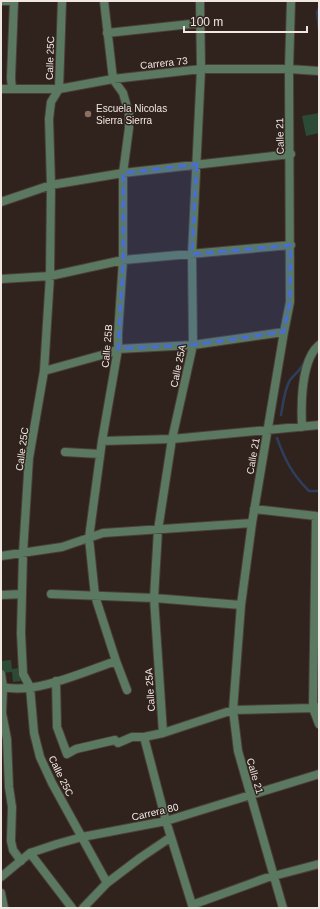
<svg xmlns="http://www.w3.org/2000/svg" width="320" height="909" viewBox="0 0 320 909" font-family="Arial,sans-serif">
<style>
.green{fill:#2c4b36}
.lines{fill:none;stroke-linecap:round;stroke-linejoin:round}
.stream{stroke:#2e3f5d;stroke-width:2.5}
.minor-casing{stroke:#4b3e39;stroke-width:10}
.tertiary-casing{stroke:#4b3e39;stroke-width:10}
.minor{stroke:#5a7960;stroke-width:8}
.tertiary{stroke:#5a7960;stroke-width:8}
.marked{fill:#476dda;fill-opacity:0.2;stroke:#476dda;stroke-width:3;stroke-dasharray:8 5;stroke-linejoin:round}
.education-dot{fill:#8d6e63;stroke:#30221d;stroke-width:1.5}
.labels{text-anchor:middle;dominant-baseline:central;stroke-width:3;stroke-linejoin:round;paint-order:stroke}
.street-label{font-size:10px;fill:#f0e7e3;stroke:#30221d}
.poi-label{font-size:10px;fill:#f0e7e3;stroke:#30221d;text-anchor:start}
</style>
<rect width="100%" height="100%" fill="#30221d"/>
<path class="green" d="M319 113V133L306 136 302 116Z
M11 660 12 669 20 668 21 681 13 682 12 672 2 673 1 661Z"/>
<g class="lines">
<path class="stream" d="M319 8 317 12 319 29
M281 415C283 405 284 390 290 380 295 374 301 370 304 362
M277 438C285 460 292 474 309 491H319"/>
<defs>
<path id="minor" d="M1 1H13
M62 1 59 89 51 102 49 119 51 185 50 276 44 371 29 458 23 553 21 633 23 674 30 687 34 733 40 757 52 783 107 883
M104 1 113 79 123 93 129 114V128L123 173V260L118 334V349L102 441 89 538 95 596 116 661 127 690
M107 33 200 23
M1 89H59L113 79 201 69H289L290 302 284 332 252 523 241 605 233 710 238 751 283 908
M12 89 11 78 14 1
M1 202 51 185 123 173 291 154
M1 279 50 276 123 260 291 245
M44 371 109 353 118 349 193 345 284 332
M302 427C301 405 301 360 319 345
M102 441 172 439 319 425
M65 452 100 454
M254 509 316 516 313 708 319 724
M1 556 62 547 103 533 252 523
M51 594 154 598 241 605
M1 595 22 594
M1 674 3 687 2 713 7 739 9 787 12 807 11 841 13 850 21 861
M56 681 57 727 67 754 76 749 115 740 118 743 132 737H144L163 733 233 710 313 708 319 707
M3 687C34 695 86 671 116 661
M163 733 154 598 158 530 172 439 193 345 192 254 201 69 200 1
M144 737 166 821 193 908
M30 853 72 908
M1 877 30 853 57 844 82 837 166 821 319 774
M1 893 4 908
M192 905 266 878 319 864
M83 908 107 883 140 858 171 837"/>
<path id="tertiary" d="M291 1 289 69 319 71"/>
</defs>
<use href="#minor" class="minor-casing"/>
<use href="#tertiary" class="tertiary-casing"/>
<use href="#minor" class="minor"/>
<use href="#tertiary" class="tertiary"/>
</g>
<path class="marked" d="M197 164 192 254 291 245 290 302 284 332 193 345 118 349 123 260V173Z"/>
<circle class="education-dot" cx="88" cy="114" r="4"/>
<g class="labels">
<g class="street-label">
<text transform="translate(50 58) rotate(-88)">Calle 25C</text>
<text transform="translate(164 63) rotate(-6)">Carrera 73</text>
<text transform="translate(280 136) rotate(-91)">Calle 21</text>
<text transform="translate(107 346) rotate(-85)">Calle 25B</text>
<text transform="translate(178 366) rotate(-78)">Calle 25A</text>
<text transform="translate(22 449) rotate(-82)">Calle 25C</text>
<text transform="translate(253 456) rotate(-80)">Calle 21</text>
<text transform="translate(150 690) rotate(-94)">Calle 25A</text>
<text transform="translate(61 776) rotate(64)">Calle 25C</text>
<text transform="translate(255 776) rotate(74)">Calle 21</text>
<text transform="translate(155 812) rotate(-13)">Carrera 80</text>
</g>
<g class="poi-label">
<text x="96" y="108">Escuela Nicolas<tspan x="96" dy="12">Sierra Sierra</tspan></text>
</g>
</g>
<rect width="320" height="909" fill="none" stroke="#f0e7e3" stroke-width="4"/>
<path d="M184 26v6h123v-6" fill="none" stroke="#f0e7e3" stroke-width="2"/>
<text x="190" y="26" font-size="12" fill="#f0e7e3" stroke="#30221d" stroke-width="3" paint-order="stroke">100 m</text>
</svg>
